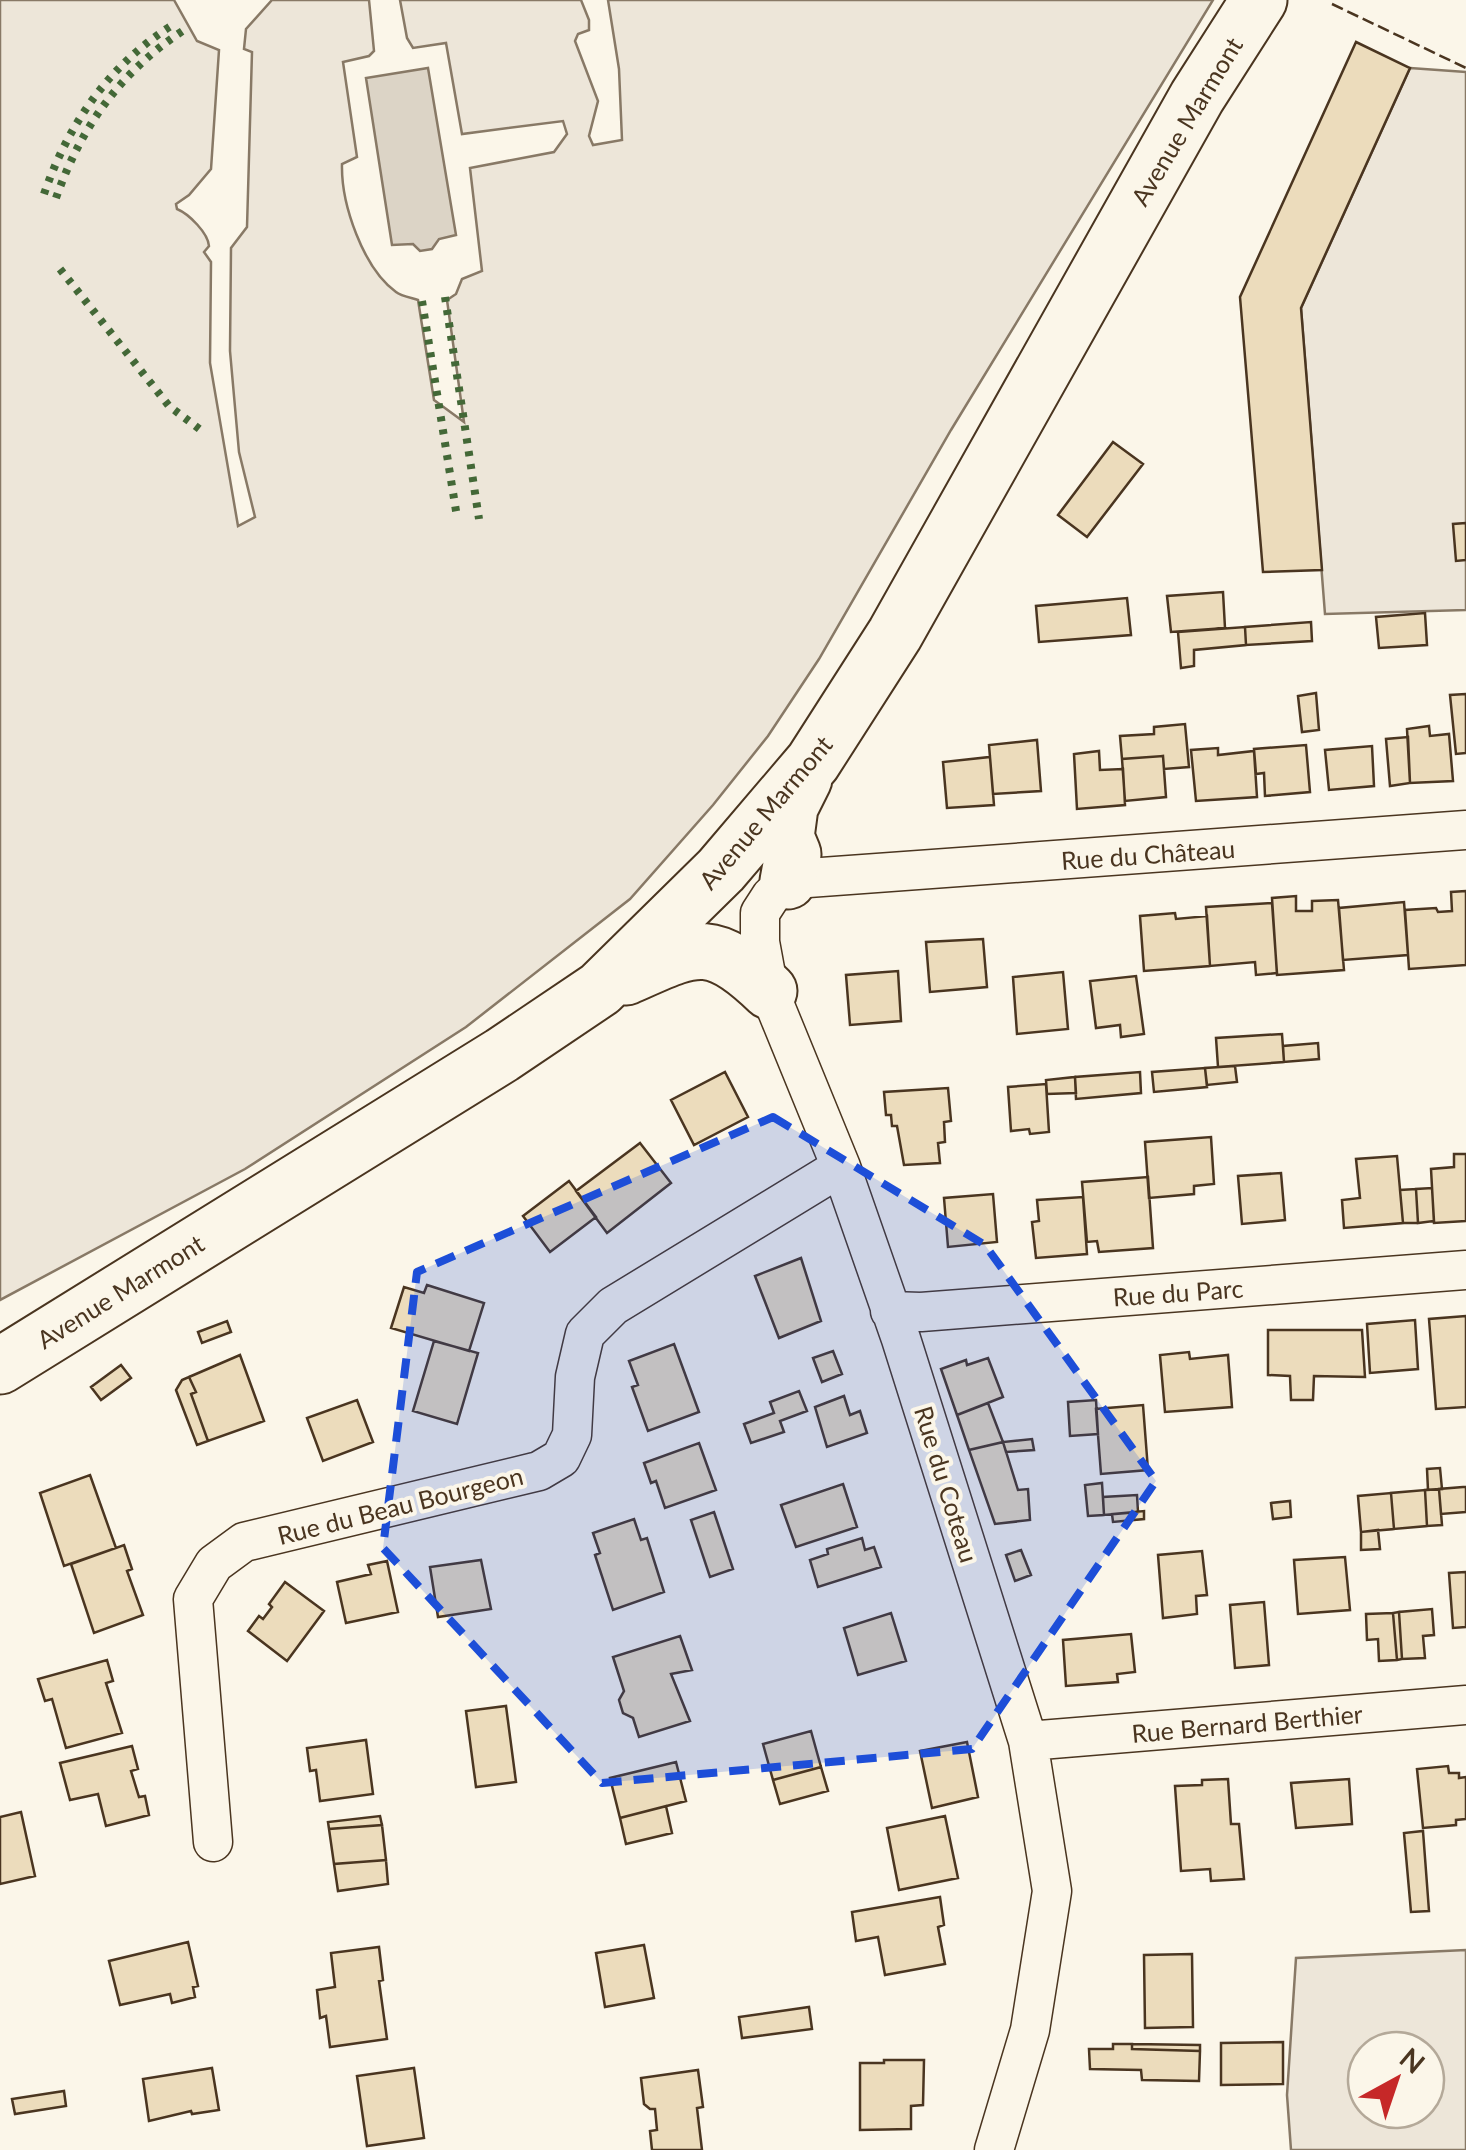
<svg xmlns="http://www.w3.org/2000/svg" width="1466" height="2150" viewBox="0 0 1466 2150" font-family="Lato,sans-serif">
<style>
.green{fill:#ede6d9;stroke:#887966;stroke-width:2.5;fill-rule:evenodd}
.water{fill:#dcd4c6;stroke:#887966;stroke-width:2.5}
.building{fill:#ecdcbc;stroke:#4a3520;stroke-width:2.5}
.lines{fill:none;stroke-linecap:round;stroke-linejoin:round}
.minor-casing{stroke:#4a3520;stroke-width:41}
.primary-casing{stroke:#4a3520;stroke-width:59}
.minor{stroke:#fbf6e9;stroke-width:38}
.primary{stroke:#fbf6e9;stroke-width:55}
.hedge{stroke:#436837;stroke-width:8;stroke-dasharray:5 8;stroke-linecap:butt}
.fence{stroke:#4a3520;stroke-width:2.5;stroke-dasharray:12 5;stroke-linecap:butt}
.marked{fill:#1d4ed8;fill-opacity:0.2;stroke:#1d4ed8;stroke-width:8;stroke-dasharray:20 12;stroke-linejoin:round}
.labels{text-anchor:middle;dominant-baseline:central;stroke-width:8;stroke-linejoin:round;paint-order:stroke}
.street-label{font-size:25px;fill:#4a3520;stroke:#fbf6e9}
</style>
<rect width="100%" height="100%" fill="#fbf6e9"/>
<path class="green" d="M0 0H174L197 41 219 50 211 169 189 195 176 204 177 209C189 214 208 233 209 246L204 252 211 262 210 363 238 526 255 517 239 452 230 351 231 248 247 227 252 52 244 49 246 29 272 0H369L374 51 369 56 343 62 357 157 342 164C341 204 363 268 396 292 401 296 412 298 418 300L434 400 464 422 447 300 456 294 462 279 482 271 470 168 554 152 567 134 563 121 462 134 446 43 413 48 407 38 400 0H581L589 20V30L578 34 575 41 598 101 589 136 593 145 622 140 619 69 608 0H1213L951 430 819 659 768 736 713 805 630 899 466 1027 245 1169 0 1300Z
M1410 68 1466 72V610L1325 614 1301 308Z
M1466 1950V2150H1291L1287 2095 1296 1958ZM1366 2050H1426V2110H1366Z"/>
<path class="water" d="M428 68 456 235 439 239 432 249 420 251 413 244 392 245 366 78Z"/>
<path class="building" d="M1356 42 1410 68 1301 308 1322 570 1263 572 1240 297Z
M1113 442 1143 464 1087 537 1058 515Z
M1466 523V560L1456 561 1453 524Z
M1223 592 1225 628 1171 632 1167 596Z
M1127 598 1131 635 1039 642 1036 606Z
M1425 613 1427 645 1379 648 1376 617Z
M1311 622 1312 641 1246 645 1245 627Z
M1245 627 1246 645 1194 650V666L1181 668 1178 632Z
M1316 693 1319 730 1302 732 1298 696Z
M1466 694V753L1456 754 1450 695Z
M1185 724 1189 767 1164 769 1163 756 1122 759 1120 736 1154 734V727Z
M1429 726 1430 736 1449 734 1453 781 1410 783 1407 729Z
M1408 737 1410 783 1390 786 1386 739Z
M1037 740 1041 791 993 794 989 745Z
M1306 745 1310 792 1265 796 1264 773 1256 774 1254 749Z
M1372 746 1374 786 1329 790 1325 750Z
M1218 748V755L1254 751 1257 797 1196 801 1191 750Z
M1099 751 1100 770 1123 769 1125 805 1077 809 1074 754Z
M1163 756 1166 797 1125 801 1122 759Z
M990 757 994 805 947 808 943 762Z
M1466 891V965L1409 969 1405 910 1436 908 1438 912 1452 911 1451 892Z
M1296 896V911H1312V901L1338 900 1344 970 1277 975 1272 898Z
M1404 902 1408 955 1343 960 1339 908Z
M1272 903 1277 973 1256 975 1255 962 1210 966 1206 907Z
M1175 913 1176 919 1207 916 1210 966 1144 971 1140 916Z
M983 939 987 987 930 992 926 942Z
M898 971 901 1021 850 1025 846 975Z
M1063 972 1068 1029 1017 1034 1013 977Z
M1136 976 1144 1034 1121 1037 1120 1025 1096 1028 1090 981Z
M1282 1034 1284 1062 1218 1067 1216 1038Z
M1318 1043 1319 1059 1284 1062 1283 1046Z
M1235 1066 1237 1082 1207 1085 1205 1068Z
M1205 1068 1207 1087 1154 1092 1152 1072Z
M725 1072 748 1117 694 1145 671 1100Z
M1140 1072 1141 1093 1076 1099 1075 1077Z
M1075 1077 1076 1093 1047 1094 1046 1080Z
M1046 1084 1049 1132 1030 1134 1029 1129 1011 1131 1008 1087Z
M948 1088 951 1121 944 1122 945 1142 938 1143 940 1163 904 1165 897 1126H892L891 1115H886L884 1092Z
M1211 1137 1214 1184 1194 1186V1194L1149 1198 1145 1142Z
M640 1143 671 1183 607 1233 576 1191Z
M1454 1154H1466V1221L1434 1223 1431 1169 1454 1167Z
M1397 1156 1403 1223 1344 1228 1342 1200 1360 1198 1356 1159Z
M1281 1173 1285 1220 1242 1224 1238 1176Z
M1148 1177 1153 1248 1099 1252 1097 1241 1087 1242 1082 1182Z
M569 1181 596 1217 550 1252 523 1216Z
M1432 1188 1434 1221 1418 1223 1416 1189Z
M1416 1189 1418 1223H1403L1400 1190Z
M993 1194 997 1242 948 1247 944 1198Z
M1083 1197 1087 1254 1036 1258 1032 1222 1039 1221 1037 1200Z
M801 1258 821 1321 779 1338 755 1276Z
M427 1285 484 1303 469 1351 391 1328 404 1287 424 1293Z
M1466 1316V1407L1436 1409 1429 1319Z
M1415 1320 1418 1369 1370 1373 1367 1324Z
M227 1321 231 1332 202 1343 198 1332Z
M1268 1330H1362L1365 1377 1314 1376 1313 1400H1291L1290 1376 1268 1375Z
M434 1341 478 1353 457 1424 413 1411Z
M674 1344 699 1412 648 1431 632 1387 638 1385 629 1361Z
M833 1351 842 1374 822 1382 813 1358Z
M1189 1352 1190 1359 1228 1355 1232 1407 1165 1412 1160 1355Z
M240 1355 264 1421 208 1441 191 1394 196 1392 189 1377Z
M988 1358 1003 1397 957 1415 941 1369 966 1360 967 1365Z
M121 1365 131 1378 101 1400 91 1387Z
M189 1377 196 1392 191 1394 208 1441 197 1445 176 1390 182 1380Z
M799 1391 807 1411 780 1421 784 1432 751 1443 744 1424 774 1413 770 1402Z
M844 1396 850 1415 860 1411 867 1433 827 1447 815 1407Z
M357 1400 373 1442 323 1461 307 1418Z
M1096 1400 1098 1434 1070 1436 1068 1402Z
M988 1403 1003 1442 969 1450 957 1415Z
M1143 1405 1148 1470 1101 1474 1096 1409Z
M1032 1439 1034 1450 1006 1452 1003 1442Z
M1003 1442 1018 1490 1028 1489 1030 1520 995 1524 969 1450Z
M699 1443 716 1490 665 1508 656 1481 651 1483 644 1463Z
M1440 1468 1442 1489 1428 1490 1427 1469Z
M90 1475 116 1548 64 1566 40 1493Z
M1102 1483 1104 1515 1088 1516 1085 1485Z
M843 1484 857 1527 796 1547 781 1505Z
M1463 1487H1466V1512L1441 1514 1439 1489Z
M1439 1489 1442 1525 1427 1526 1425 1490Z
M1425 1490 1427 1526 1394 1529 1391 1493Z
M1391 1493 1394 1529 1361 1532 1358 1496Z
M1137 1495 1138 1512 1104 1515 1103 1497Z
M1290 1501 1291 1517 1273 1519 1271 1503Z
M1144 1511V1519L1113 1522 1112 1514Z
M714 1512 733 1569 710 1577 691 1520Z
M634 1519 641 1540 647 1538 664 1592 613 1610 595 1555 600 1553 593 1533Z
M1378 1530 1380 1549 1361 1550V1532Z
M862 1538 865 1550 874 1547 881 1567 818 1587 810 1560 828 1554 827 1549Z
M124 1545 132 1569 127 1571 143 1615 94 1633 71 1564Z
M1021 1550 1031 1575 1015 1581 1006 1555Z
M1202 1551 1207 1595 1196 1596 1197 1614 1163 1618 1158 1555Z
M1345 1557 1350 1610 1298 1614 1294 1560Z
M481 1560 491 1609 438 1617 430 1567Z
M387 1561 398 1612 346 1623 337 1582 371 1574 368 1565Z
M1466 1572V1627L1453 1628 1449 1573Z
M285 1582 324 1611 287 1661 248 1631 259 1616 263 1619 272 1607 269 1604Z
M1264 1602 1269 1665 1235 1668 1230 1605Z
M1432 1609 1434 1635 1423 1636 1425 1658 1402 1659 1399 1612Z
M1399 1612 1402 1659 1397 1660 1393 1613Z
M891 1613 906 1661 858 1675 844 1628Z
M1393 1613 1397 1660 1379 1661 1378 1639 1367 1640 1366 1614Z
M1131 1634 1135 1672 1117 1674 1118 1682 1066 1686 1063 1640Z
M680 1636 692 1670 671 1674 690 1721 639 1737 633 1718 623 1713 619 1700 624 1691 613 1657Z
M107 1660 113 1681 106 1683 122 1733 66 1748 52 1699 45 1701 38 1679Z
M506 1706 516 1782 476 1787 466 1711Z
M811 1731 821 1767 773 1780 763 1744Z
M366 1740 373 1794 320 1801 316 1770 310 1771 307 1748Z
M967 1742 978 1797 932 1808 920 1751Z
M132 1746 138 1769 131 1771 139 1797 145 1796 149 1815 106 1826 98 1794 70 1800 60 1763Z
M676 1762 686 1801 620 1818 610 1778Z
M1448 1766 1449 1773H1459V1778L1466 1777V1819L1456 1820V1825L1423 1828 1417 1769Z
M821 1767 828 1791 780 1804 773 1780Z
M1228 1779 1231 1824H1239L1244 1879 1211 1881 1210 1869 1181 1871 1175 1786 1202 1785V1780Z
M1349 1779 1352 1824 1296 1828 1291 1783Z
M666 1806 672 1833 626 1844 620 1818Z
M21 1812 35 1876 0 1884V1817Z
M380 1816 382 1825 329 1829 328 1822Z
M945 1816 958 1878 899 1890 887 1828Z
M382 1825 386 1860 334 1864 329 1829Z
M1423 1831 1429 1911 1411 1912 1404 1833Z
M386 1860 388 1884 338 1891 334 1864Z
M940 1897 944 1925 938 1927 945 1964 885 1975 878 1937 856 1941 852 1912Z
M188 1942 198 1986 193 1987 195 1997 172 2003 170 1994 120 2005 109 1961Z
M644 1945 654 1998 605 2007 596 1953Z
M379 1947 383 1980 379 1981 387 2039 330 2047 326 2016 320 2018 317 1990 335 1987 331 1953Z
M1192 1954 1193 2027 1145 2028 1144 1955Z
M809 2007 812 2029 742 2038 739 2017Z
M1283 2042V2084L1221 2085V2043Z
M1113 2044H1132V2049L1200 2051 1199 2081 1142 2080 1141 2070 1090 2069 1089 2049H1113Z
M1132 2044 1200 2045V2051L1132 2049Z
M884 2060H924L923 2105 911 2106V2129L860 2130V2063H884Z
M212 2068 219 2110 192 2114 191 2111 149 2121 143 2079Z
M414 2068 424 2138 367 2146 357 2076Z
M698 2070 703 2107 697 2108 702 2150H652L650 2131 657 2130 655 2109H650L644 2104 641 2078Z
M64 2091 66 2106 15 2114 12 2099Z"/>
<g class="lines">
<defs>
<path id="minor" d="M890 1311 921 1312 1466 1270
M1028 1741 1466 1705
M213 1842 193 1599 214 1564 244 1542 539 1471 561 1458 572 1435 575 1377 585 1334 613 1306 841 1167
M994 2150 1030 2030 1052 1891 1028 1741 901 1339 841 1167 769 991 760 942V913L771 896 788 881 808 878 1466 830"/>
<path id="primary" d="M788 881 793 854 786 837 790 807 804 779
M626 977C694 947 710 934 769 991
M0 1366 502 1055 600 989 721 870 813 762 895 634 1197 97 1259 0"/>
</defs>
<use href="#minor" class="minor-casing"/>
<use href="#primary" class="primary-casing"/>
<use href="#minor" class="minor"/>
<use href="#primary" class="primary"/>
<path class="hedge" d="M44 194C68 125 108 66 171 26
M56 198C81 127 120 72 184 30
M60 269 169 406 202 431
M445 297 479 519
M422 301 457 517"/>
<path class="fence" d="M1332 4 1466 68"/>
</g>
<path class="marked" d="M773 1117 985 1245 1156 1481 972 1749 602 1783 383 1548 417 1272Z"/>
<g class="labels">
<g class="street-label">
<text transform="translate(1186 121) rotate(-59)">Avenue Marmont</text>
<text transform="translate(765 812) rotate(-50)">Avenue Marmont</text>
<text transform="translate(1148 854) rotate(-4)">Rue du Château</text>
<text transform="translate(120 1291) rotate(-32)">Avenue Marmont</text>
<text transform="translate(1178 1292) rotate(-4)">Rue du Parc</text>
<text transform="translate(947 1484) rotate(73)">Rue du Coteau</text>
<text transform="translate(400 1505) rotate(-14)">Rue du Beau Bourgeon</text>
<text transform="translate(1247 1723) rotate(-5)">Rue Bernard Berthier</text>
</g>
</g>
<g transform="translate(1396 2080) rotate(40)"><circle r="48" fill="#fbf6e9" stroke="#b4a999" stroke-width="2.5"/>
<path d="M0-8L18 38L0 25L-18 38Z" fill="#c62828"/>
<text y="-15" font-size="28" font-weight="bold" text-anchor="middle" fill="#4a3520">N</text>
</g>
</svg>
